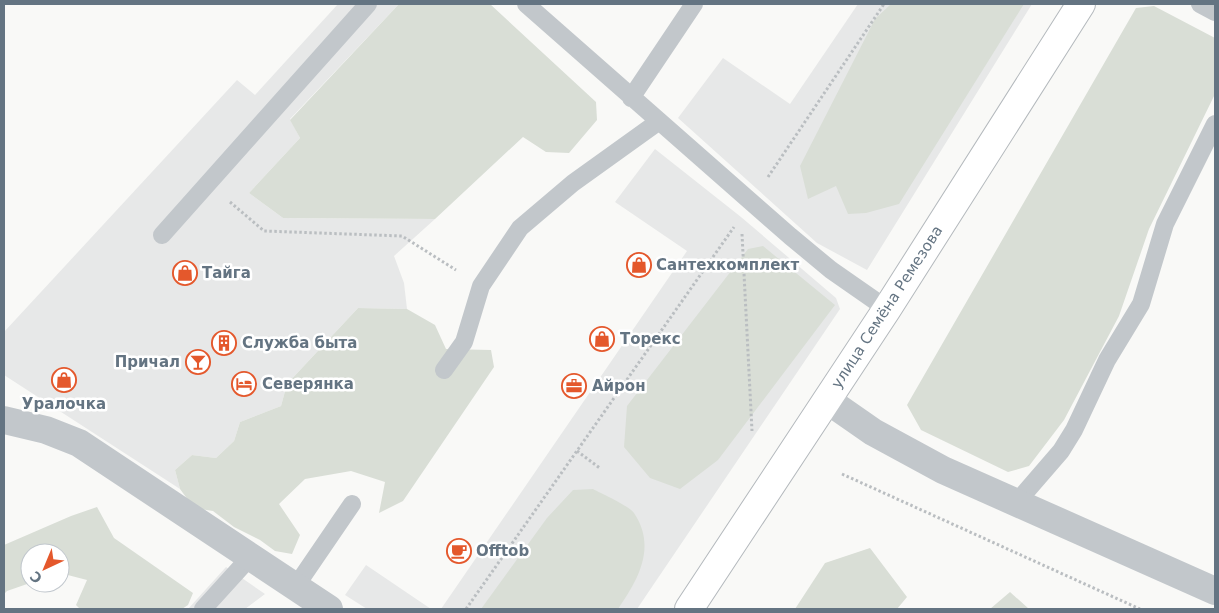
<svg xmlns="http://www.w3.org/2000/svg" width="1219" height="613" viewBox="0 0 1219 613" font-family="'DejaVu Sans',sans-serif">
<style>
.built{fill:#e7e8e8}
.green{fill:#d9ded6}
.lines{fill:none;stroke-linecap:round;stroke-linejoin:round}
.primary-casing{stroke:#b4b9bd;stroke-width:30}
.path{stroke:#babec1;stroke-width:3;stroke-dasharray:2.5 2.5;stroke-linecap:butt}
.service{stroke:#c2c7cb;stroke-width:18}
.minor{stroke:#c2c7cb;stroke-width:28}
.primary{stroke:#fff;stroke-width:28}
.labels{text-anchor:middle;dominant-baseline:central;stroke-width:5;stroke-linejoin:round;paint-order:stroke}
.poi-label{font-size:15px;font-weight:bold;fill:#647482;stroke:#fff;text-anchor:start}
.street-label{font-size:15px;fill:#647482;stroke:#fff}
</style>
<rect width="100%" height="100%" fill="#f9f9f7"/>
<path class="built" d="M338 4H399L290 119 300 138 249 193 283 218 435 219 394 256 404 283 407 309 358 308 287 384 281 406 240 422 234 441 216 458 192 455 175 470 180 489 4 375V332L237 80 255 95Z
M858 4H1032L867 270 817 243 678 118 723 58 790 104Z
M655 149 741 217 836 298 840 309 637 609H441L687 251 615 202Z
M366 565 431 609H367L345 595Z
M226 567 265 594 245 609H188Z"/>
<path class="green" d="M399 4H490L596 102 597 120 569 153 546 152 523 137 435 219 283 218 249 193 300 138 290 120Z
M891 4H1024L899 204 866 213 848 214 836 186 808 199 800 166 875 19Z
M1154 6 1215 38V94L1149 229 1119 316 1064 420 1029 466 1008 472 921 430 907 405 1136 8Z
M763 246 835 305 718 460 680 489 650 478 624 447 627 406 748 249Z
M358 308 407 309 435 325 446 349 491 350 494 367 403 501 379 513 385 482 351 471 305 479 279 504 300 535 292 554 275 551 260 540 234 527 213 511 194 508 180 489 175 470 192 455 216 458 234 441 240 422 281 406 287 384Z
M593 489C602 494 628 505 634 513 657 547 638 580 618 609H481L547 518 573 490Z
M97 507 114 538 193 593 188 605 182 609H80L76 605 87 580 60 573V553H30V583L7 591 4 594V545L71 516Z
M870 548 907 597 897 609H795L825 563Z
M1010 592 1029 609H990Z"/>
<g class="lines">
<defs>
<path id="primary" d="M689 609 887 309 1081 4"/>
</defs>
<use href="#primary" class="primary-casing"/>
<path class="path" d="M768 177 884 4
M230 202 264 231 402 236 456 270
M742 234 752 431
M577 451 601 469
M842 474 1140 609
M466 609 734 227"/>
<path class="service" d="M526 4 790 236 831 270 887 309
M1200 4 1215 12
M631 98 694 4
M162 235 368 4
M444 370 464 342 481 286 520 228 573 183 658 122
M1016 503 1061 451 1074 430 1107 360 1141 304 1165 224 1215 124
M296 586 352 504
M203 609 251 556"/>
<path class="minor" d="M827 400 873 432 943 470 1215 591
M4 420 46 430 79 443 329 609"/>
<use href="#primary" class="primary"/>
</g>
<defs>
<symbol id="shop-ring" viewBox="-11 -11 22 22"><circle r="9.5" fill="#fff" stroke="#e4582c" stroke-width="1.5"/><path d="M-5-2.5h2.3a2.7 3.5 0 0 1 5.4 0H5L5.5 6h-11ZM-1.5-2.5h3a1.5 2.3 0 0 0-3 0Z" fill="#e4582c"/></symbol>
<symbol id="building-ring" viewBox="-11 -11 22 22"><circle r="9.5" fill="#fff" stroke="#e4582c" stroke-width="1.5"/><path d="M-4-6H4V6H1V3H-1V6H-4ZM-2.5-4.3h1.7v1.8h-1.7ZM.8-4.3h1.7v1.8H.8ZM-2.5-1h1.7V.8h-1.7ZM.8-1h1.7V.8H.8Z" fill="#e4582c"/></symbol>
<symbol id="bar-ring" viewBox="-11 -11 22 22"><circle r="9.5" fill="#fff" stroke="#e4582c" stroke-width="1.5"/><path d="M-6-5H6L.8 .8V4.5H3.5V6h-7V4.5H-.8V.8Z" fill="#e4582c"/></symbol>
<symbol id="hotel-ring" viewBox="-11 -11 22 22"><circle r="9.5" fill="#fff" stroke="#e4582c" stroke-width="1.5"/><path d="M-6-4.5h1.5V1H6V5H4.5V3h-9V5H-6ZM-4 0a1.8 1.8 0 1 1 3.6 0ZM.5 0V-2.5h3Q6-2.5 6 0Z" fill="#e4582c"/></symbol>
<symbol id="office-ring" viewBox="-11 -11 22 22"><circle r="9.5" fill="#fff" stroke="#e4582c" stroke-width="1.5"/><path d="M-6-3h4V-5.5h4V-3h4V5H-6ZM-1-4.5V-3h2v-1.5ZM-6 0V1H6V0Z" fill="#e4582c"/></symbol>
<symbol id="cafe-ring" viewBox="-11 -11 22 22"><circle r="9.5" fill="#fff" stroke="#e4582c" stroke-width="1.5"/><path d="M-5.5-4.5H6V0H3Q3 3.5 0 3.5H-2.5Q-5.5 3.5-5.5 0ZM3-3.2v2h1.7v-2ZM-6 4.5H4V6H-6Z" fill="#e4582c"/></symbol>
</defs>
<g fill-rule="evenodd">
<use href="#shop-ring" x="625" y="251" width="28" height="28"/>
<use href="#shop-ring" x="171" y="259" width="28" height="28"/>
<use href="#shop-ring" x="588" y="325" width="28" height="28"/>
<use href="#building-ring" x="210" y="329" width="28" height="28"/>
<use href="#bar-ring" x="184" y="348" width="28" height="28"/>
<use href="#shop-ring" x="50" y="366" width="28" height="28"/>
<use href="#hotel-ring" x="230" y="370" width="28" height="28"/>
<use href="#office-ring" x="560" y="372" width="28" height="28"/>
<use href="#cafe-ring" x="445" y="537" width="28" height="28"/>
</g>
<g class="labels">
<g class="poi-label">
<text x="656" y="265">Сантехкомплект</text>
<text x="202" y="273">Тайга</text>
<text x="620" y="339">Торекс</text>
<text x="242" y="343">Служба быта</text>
<text x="180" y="362" text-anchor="end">Причал</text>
<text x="262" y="384">Северянка</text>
<text x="592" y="386">Айрон</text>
<text x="64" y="404" text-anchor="middle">Уралочка</text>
<text x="476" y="551">Offtob</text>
</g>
<g class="street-label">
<text transform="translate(887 307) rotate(-57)">улица Семёна Ремезова</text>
</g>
</g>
<rect width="1219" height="613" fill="none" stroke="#647482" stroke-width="10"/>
<g transform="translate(45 568) rotate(224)"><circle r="24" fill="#ffffff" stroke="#c1c7cd"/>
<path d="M0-4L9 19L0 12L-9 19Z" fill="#e4582c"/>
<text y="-8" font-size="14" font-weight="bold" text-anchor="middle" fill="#647482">С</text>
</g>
</svg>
